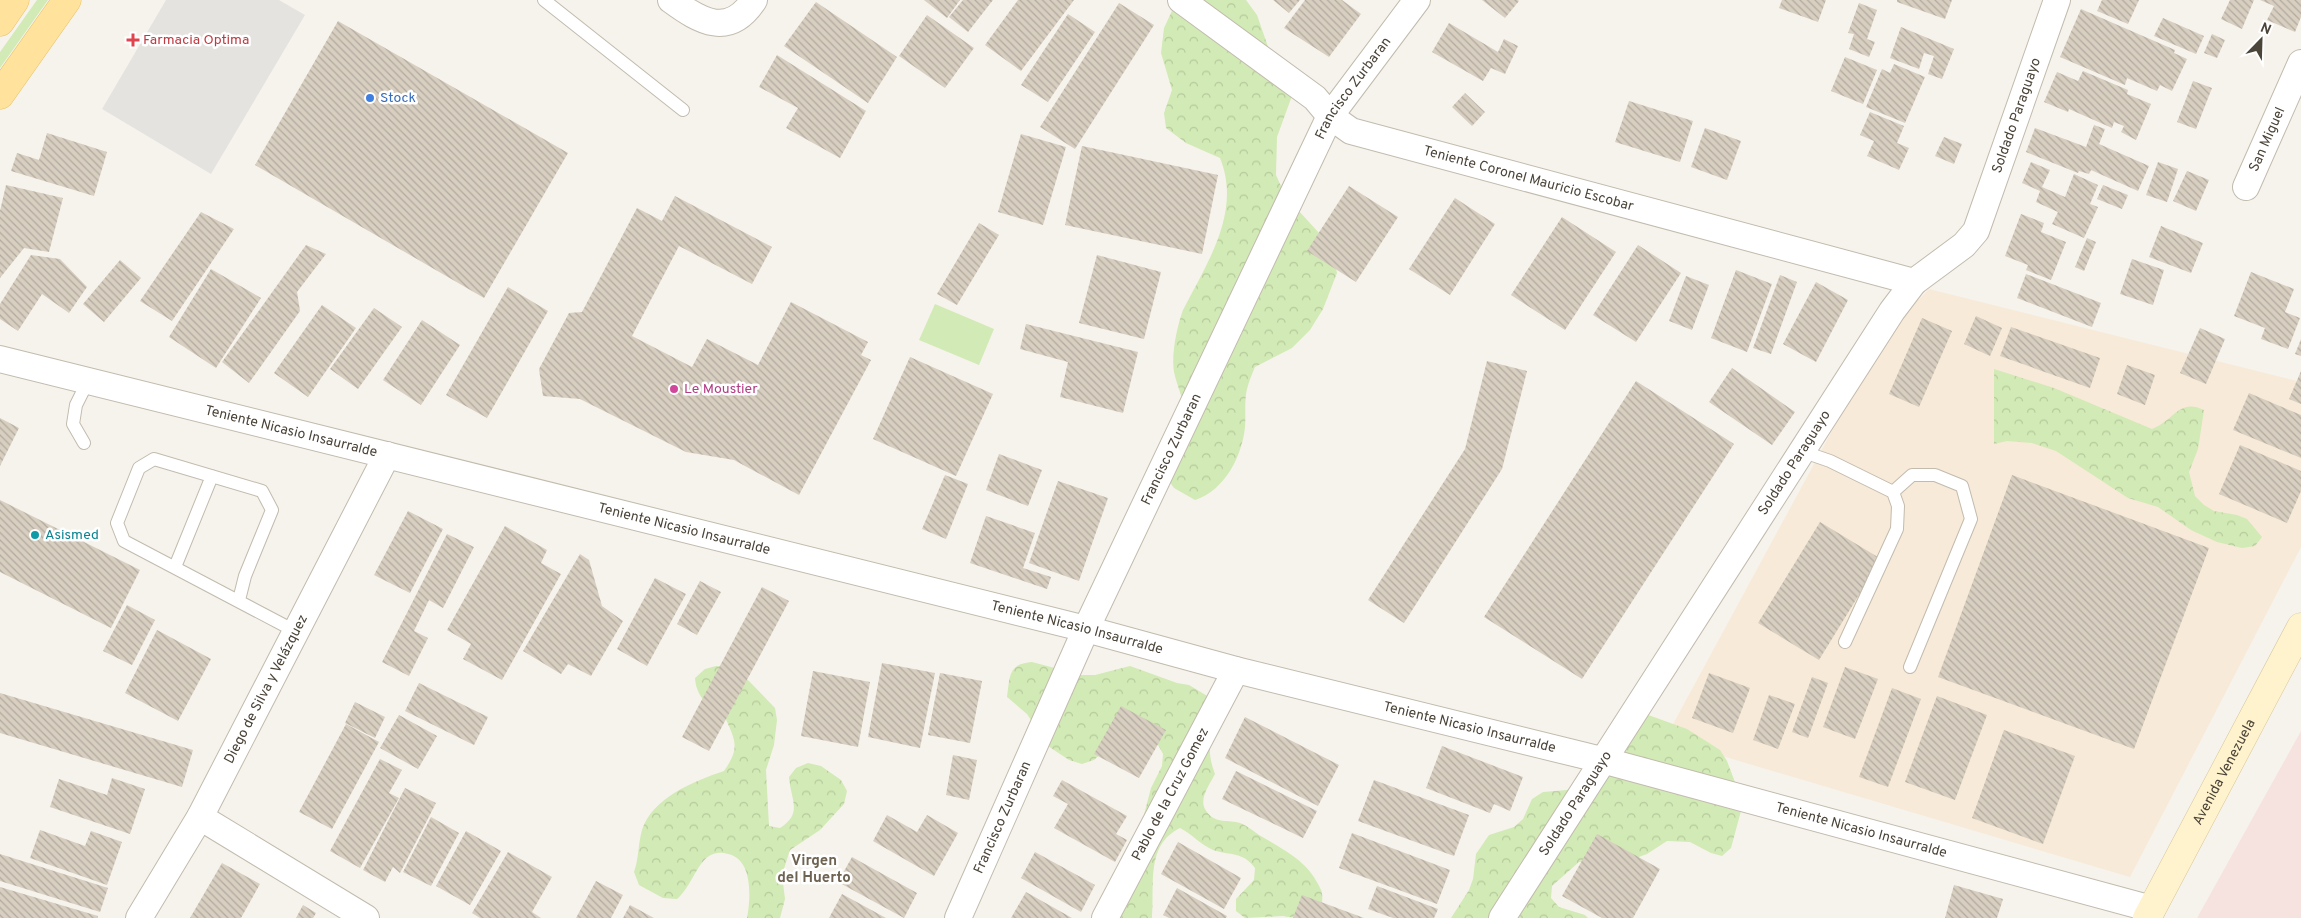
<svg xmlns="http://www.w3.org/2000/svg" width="2301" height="918" viewBox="0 0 2301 918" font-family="Overpass,sans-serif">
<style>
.commercial{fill:#f7ead8}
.medical{fill:#f6e3e0}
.green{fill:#d2eab5}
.forest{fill:url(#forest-crowns)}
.parking{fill:#e5e3e0}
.building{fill:url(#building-back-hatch)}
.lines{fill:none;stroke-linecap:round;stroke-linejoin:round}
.lane-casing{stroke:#c2bbae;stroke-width:14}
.street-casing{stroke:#c2bbae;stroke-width:28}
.secondary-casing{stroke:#d6c79b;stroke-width:29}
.primary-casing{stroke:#e6c16a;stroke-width:29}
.lane{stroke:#fff;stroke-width:12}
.street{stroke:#fff;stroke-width:26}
.secondary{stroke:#fff3cd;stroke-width:28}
.primary{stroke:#ffe39c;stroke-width:28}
.health-dot{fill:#e0444e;stroke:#fff;stroke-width:2}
.shop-dot{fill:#3f7fe0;stroke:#fff;stroke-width:2}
.hotel-dot{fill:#d1479c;stroke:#fff;stroke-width:2}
.culture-dot{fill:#0f9aa8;stroke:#fff;stroke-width:2}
.labels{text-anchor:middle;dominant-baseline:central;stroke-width:5;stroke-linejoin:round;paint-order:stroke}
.health-label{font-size:14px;fill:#be3a42;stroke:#fff;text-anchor:start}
.street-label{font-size:14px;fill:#4b4439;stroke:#fff}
.shop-label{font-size:14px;fill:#366cbe;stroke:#fff;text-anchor:start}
.hotel-label{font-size:14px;fill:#b23c85;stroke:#fff;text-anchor:start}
.culture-label{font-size:14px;fill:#0d838f;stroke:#fff;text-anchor:start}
.neighbourhood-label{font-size:15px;font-weight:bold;fill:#6e6250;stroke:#fff}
</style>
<defs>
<pattern id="forest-crowns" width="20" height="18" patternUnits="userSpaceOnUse" patternTransform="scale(1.25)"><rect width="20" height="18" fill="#d2eab5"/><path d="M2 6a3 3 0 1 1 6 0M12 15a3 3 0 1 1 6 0" fill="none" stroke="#b6ca9c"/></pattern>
<pattern id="building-back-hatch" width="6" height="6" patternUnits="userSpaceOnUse" patternTransform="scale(1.25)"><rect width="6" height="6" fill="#d8cfc1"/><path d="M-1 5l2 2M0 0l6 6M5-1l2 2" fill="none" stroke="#b1aa9e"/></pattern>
</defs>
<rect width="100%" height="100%" fill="#f6f3ec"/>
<path class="commercial" d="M1929 289 2301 382V547L2130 877 1665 739 1878 346 1893 326Z"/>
<path class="medical" d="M2301 731V918H2197Z"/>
<path class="green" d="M37 0H48L0 68V52Z
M935 304 994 329 979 365 919 340Z"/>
<path class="forest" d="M1177 0H1246L1257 15 1274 64 1293 93 1277 137 1276 175 1286 197 1331 246 1337 273 1323 309 1310 330 1292 348 1255 367C1252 374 1249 381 1247 389 1244 401 1246 415 1245 427 1242 457 1224 491 1195 500L1174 488 1166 477C1171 462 1184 431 1185 417 1185 401 1177 387 1174 372 1171 355 1177 326 1183 310 1207 263 1242 212 1220 158L1186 143 1166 128 1164 113 1172 90 1161 53 1164 28Z
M1994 369 2054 388 2152 429C2175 420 2179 398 2204 410L2198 449 2189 472 2195 496 2204 505 2214 511 2237 515 2247 519 2262 537 2255 546 2242 548 2217 542 2191 530 2158 507 2128 498 2056 451 2032 443 2007 441 1994 444Z
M1032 662 1081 675H1095L1130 666 1177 683 1189 685 1229 709C1225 723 1223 719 1216 728 1207 742 1209 759 1215 774 1210 784 1199 798 1205 809 1213 823 1224 820 1236 822 1244 823 1252 830 1259 835 1284 850 1309 861 1321 890 1324 896 1321 909 1320 916 1310 918 1292 918 1283 916L1245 918 1236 911V899L1254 880 1255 868C1242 851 1231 856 1213 850 1201 845 1192 834 1180 828 1145 845 1155 886 1152 918H1099L1135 849 1151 788 1162 766 1163 754 1157 743 1112 744 1094 760 1082 764 1069 760 1048 746 1027 714 1007 697C1010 676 1008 664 1032 662Z
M716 666 729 667 749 681 775 708 777 720 774 745 766 770 769 826 780 828C803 813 791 801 789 777L796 768 808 763 821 766 841 780 847 791 844 804 820 830 790 850 782 875 785 899 780 918H747C751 898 753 859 728 854 721 852 716 852 709 856 696 865 691 887 677 899L663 898 639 885 634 872C639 858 638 844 642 830 652 798 694 781 724 771 741 747 735 740 724 715 708 707 696 696 695 678L705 669Z
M1640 712 1687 729 1720 750 1727 761 1741 798V811L1731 848 1722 856 1711 853 1690 842 1667 841 1647 854 1636 858 1579 862 1552 886 1551 898 1559 907 1585 915 1588 918H1451L1469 890 1473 879 1476 854 1489 835 1514 827 1523 819 1532 799 1543 792 1567 790 1578 782Z"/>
<path class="parking" d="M166 0H279L305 15 211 174 102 109Z"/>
<path class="building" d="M924 0H960L947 18Z
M963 0H993L968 32 949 17Z
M1018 0H1074L1021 71 985 45Z
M1273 0H1300L1289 13Z
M1305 0H1342L1361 14 1329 57 1284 28Z
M1482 0H1518L1519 1 1505 18Z
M1782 0H1826L1818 22 1779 8Z
M1897 0H1952L1945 19 1897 2Z
M2102 0H2139L2128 24 2097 11Z
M2230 0H2254L2242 29 2221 19Z
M2260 0H2301V17L2295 32 2267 20 2274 6Z
M816 2 897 57 868 103 784 46Z
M1119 3 1154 25 1075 149 1040 127Z
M1859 3 1877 10 1867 39 1875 42 1869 57 1849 49 1854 34 1848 33Z
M2081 9 2175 50 2174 53 2187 59 2172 91 2160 85 2157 91 2127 78 2125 85 2060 57Z
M1068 14 1095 32 1048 102 1021 85Z
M927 15 974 48 945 88 899 56Z
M2163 18 2204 36 2196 54 2154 36Z
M338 21 568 153 484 298 255 165Z
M1449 23 1498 52 1504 39 1518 46 1505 74 1491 68 1483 81 1432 52Z
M1901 27 1954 49 1942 79 1928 74 1934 56 1924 53 1919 69 1890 58Z
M2212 34 2225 40 2217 58 2204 53Z
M777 55 866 111 840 158 786 128 798 108 759 87Z
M1845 57 1877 70 1863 104 1831 91Z
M1894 64 1925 77 1905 123 1866 107 1882 69 1890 73Z
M2083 71 2128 90 2127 94 2151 104 2136 140 2121 132 2124 126 2114 122 2112 128 2069 109 2068 112 2044 102 2057 72 2078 81Z
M2193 81 2212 88 2196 129 2177 122Z
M1465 93 1485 112 1472 126 1452 107Z
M1629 101 1693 121 1680 162 1615 142Z
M1870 112 1904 126 1897 143 1909 148 1899 170 1867 156 1874 141 1860 135Z
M2094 125 2105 129 2099 144 2149 166 2138 191 2091 170 2089 174 2079 171 2078 173 2026 152 2035 128 2086 147Z
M1705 128 1741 141 1727 180 1691 167Z
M47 133 107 152 94 196 11 171 17 153 39 160Z
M1021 134 1066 147 1043 225 998 212Z
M1944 137 1962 144 1954 164 1935 156Z
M1082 146 1218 175 1202 254 1065 225Z
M2031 162 2050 170 2042 187 2065 197 2074 174 2098 185 2090 204 2098 207 2084 238 2052 224 2058 212 2036 202 2040 191 2022 183Z
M2158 162 2178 169 2167 202 2146 195Z
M2187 171 2209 180 2196 211 2173 201Z
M6 185 63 198 49 252 24 248 0 278V211Z
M2103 185 2128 195 2122 209 2097 199Z
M1349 186 1398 217 1356 282 1307 251Z
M675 196 772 247 752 284 679 246 632 336 692 367 707 339 758 365 791 302 868 342 861 355 871 360 799 495 734 460 686 452 580 399 543 396 539 369 569 313 582 312 637 208 662 221Z
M1455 198 1495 224 1450 295 1409 269Z
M201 212 234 229 172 321 140 301Z
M2021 214 2044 223 2041 232 2066 242 2051 280 2026 270 2028 265 2005 256Z
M1562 217 1616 252 1565 330 1511 295Z
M979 223 999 235 957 305 937 294Z
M2161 226 2203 243 2191 273 2149 257Z
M2087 238 2096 242 2084 271 2075 267Z
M306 245 326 254 297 292 300 311 249 383 222 362Z
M1638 245 1681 273 1636 342 1593 315Z
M31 255 60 259 87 287 69 313 42 294 18 331 0 319V304Z
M1097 255 1161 272 1144 339 1079 323Z
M2132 259 2164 270 2153 305 2120 294Z
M120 260 141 278 104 322 83 304Z
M211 269 261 298 216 368 169 337Z
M1736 270 1772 284 1747 352 1711 338Z
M2251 272 2294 289 2285 312 2300 318 2288 349 2261 339 2265 328 2234 316Z
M2026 274 2101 303 2092 327 2017 298Z
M1780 275 1797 282 1771 354 1753 348Z
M1686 276 1709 285 1692 330 1669 321Z
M1816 282 1848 300 1816 362 1783 344Z
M508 287 548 311 487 418 446 395Z
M322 305 356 328 308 397 274 373Z
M374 308 402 327 358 389 330 369Z
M1976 316 2002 328 1990 356 1964 344Z
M1922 318 1952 331 1919 407 1889 394Z
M422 320 460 345 421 405 383 380Z
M1026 324 1138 352 1123 413 1060 397 1068 362 1020 349Z
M2011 327 2100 358 2090 388 2000 356Z
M2200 328 2225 339 2206 384 2180 373Z
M2301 339V356L2295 354Z
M910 357 993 394 956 476 873 439Z
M1487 361 1527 371 1502 469 1404 623 1368 600 1465 449Z
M2127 365 2155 375 2145 405 2117 394Z
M1732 368 1795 412 1772 445 1709 402Z
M2301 371V404L2289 399Z
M1636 381 1734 444 1582 679 1484 617Z
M2249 393 2301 415V458L2233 430Z
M0 418 19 428 0 466Z
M2240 445 2301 471V491L2287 523 2219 494Z
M999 454 1042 470 1028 506 986 490Z
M945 475 968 484 946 539 922 529Z
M2012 475 2209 548 2134 749 1938 677Z
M1058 481 1108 498 1079 581 1029 563Z
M0 500 140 570 111 628 0 572Z
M408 511 443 529 410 593 374 575Z
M986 516 1035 533 1023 568 1051 577 1047 589 970 563Z
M1820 522 1881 559 1819 660 1758 623Z
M505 526 547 550 541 563 561 574 502 680 463 659 471 644 447 630Z
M447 534 474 547 443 608 429 600 414 631 428 638 409 676 382 662Z
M580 554 589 560 602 606 623 621 591 676 568 664 561 674 523 651Z
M655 578 686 594 647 666 617 649Z
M700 581 721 592 697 635 677 624Z
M762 587 789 601 709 751 682 737Z
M127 605 155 620 132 665 103 651Z
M157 630 211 659 178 721 125 693Z
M882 663 935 673 920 748 868 737Z
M1845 667 1878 679 1855 739 1823 727Z
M813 671 870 682 858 747 801 736Z
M940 673 982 681 970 743 928 735Z
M1709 673 1750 688 1733 733 1692 718Z
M1812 677 1828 683 1808 738 1792 732Z
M419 683 488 717 474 745 405 711Z
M1892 688 1921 699 1888 787 1859 777Z
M0 693 193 750 182 787 0 733Z
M1769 695 1795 704 1778 749 1753 740Z
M1937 696 1987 715 1955 800 1905 782Z
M355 702 385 717 375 738 345 723Z
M1121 706 1166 730 1139 778 1094 754Z
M399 715 437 736 418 769 380 748Z
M1245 717 1339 765 1318 806 1225 758Z
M346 724 379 742 332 829 299 812Z
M2004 730 2075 756 2043 844 1972 818Z
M1442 746 1523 777 1510 811 1494 804 1490 813 1426 788Z
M953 755 977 760 969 800 946 795Z
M380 759 402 770 389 793 399 798 360 868 330 851Z
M1236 771 1317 811 1303 838 1222 799Z
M112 778 145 789 130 834 50 807 59 779 107 795Z
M1062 780 1127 816 1116 834 1127 840 1115 862 1054 828 1068 804 1053 796Z
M1374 780 1469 815 1454 856 1358 821Z
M405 788 436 803 400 873 393 867 385 882 363 870Z
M887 815 917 832 927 815 958 833 934 876 873 841Z
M431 817 459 833 431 886 403 872Z
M40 830 85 846 91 831 122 842 107 885 30 858Z
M466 831 501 851 470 905 436 886Z
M1352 833 1450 870 1437 904 1339 868Z
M1597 834 1660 869 1633 918H1602L1562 896Z
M1178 842 1241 878 1224 909 1161 874Z
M508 852 552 877 532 912 541 918H480L472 913Z
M1035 852 1095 885 1081 912 1021 878Z
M0 854 108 888 100 912 0 881Z
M852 857 917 893 904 918 838 882Z
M222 863 260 884 241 918H190Z
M596 881 623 895 611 918H576Z
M1954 885 2003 899 1997 918H1945Z
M1377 886 1438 909 1434 918H1393L1368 909Z
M0 887 98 916V918H0Z
M1177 888 1227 916 1226 918H1169L1163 915Z
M1026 892 1072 918H1011Z
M842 894 886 918H829Z
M1302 895 1364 918H1293Z
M303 905 316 913 313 918H296Z
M630 905 654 918H623Z"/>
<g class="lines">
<defs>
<path id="lane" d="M544 0 683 110
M84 443 73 424 76 405 88 381
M1801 451 1830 461 1893 492 1898 506 1897 529 1845 642
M1893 492 1912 475H1935L1962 486 1971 519 1910 667
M175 567 212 476
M239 600 245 576 272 510 262 491 154 459 139 468 117 523 124 541 295 631"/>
<g id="street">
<path d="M671 0C701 22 729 38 754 0"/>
<path id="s1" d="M1181 0 1315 98 1330 116 1351 131 1914 282"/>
<path id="s2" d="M2246 187 2301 63"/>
<path id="s3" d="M0 359 1086 629 1236 670 1602 760 2152 909"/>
<path d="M200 817 366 918"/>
<path id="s4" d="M139 918 200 817 387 455"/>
<path id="s5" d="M958 918 1086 629 1330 116 1417 0"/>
<path id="s6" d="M1105 918 1236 670"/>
<path id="s7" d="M1502 918 1892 311 1914 282 1964 245 1976 231 2057 0"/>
</g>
<g id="secondary">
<path id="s8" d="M2147 918 2301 627"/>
</g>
<path id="primary" d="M0 22 15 0
M0 95 67 0"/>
</defs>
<use href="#lane" class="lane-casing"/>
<use href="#street" class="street-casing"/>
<use href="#secondary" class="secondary-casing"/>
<use href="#primary" class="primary-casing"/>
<use href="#lane" class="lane"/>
<use href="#street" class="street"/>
<use href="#secondary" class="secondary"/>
<use href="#primary" class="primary"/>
</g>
<path class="health-dot" d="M130.5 32.5h5v5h5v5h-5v5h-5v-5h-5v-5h5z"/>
<circle class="shop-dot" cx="370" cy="98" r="5"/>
<circle class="hotel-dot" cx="674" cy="389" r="5"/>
<circle class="culture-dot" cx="35" cy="535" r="5"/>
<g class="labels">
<g class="health-label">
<text x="143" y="40">Farmacia Optima</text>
</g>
<g class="street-label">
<text stroke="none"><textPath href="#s5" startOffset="920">Francisco Zurbaran</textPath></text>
<text stroke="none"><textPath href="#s7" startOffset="961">Soldado Paraguayo</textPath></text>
<text stroke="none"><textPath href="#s2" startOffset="52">San Miguel</textPath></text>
<text stroke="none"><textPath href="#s1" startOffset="399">Teniente Coronel Mauricio Escobar</textPath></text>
<text stroke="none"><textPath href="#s3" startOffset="300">Teniente Nicasio Insaurralde</textPath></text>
<text stroke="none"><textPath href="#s5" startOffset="515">Francisco Zurbaran</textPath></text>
<text stroke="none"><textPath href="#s7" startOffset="541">Soldado Paraguayo</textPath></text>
<text stroke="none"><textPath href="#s3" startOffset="705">Teniente Nicasio Insaurralde</textPath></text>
<text stroke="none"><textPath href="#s3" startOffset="1110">Teniente Nicasio Insaurralde</textPath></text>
<text stroke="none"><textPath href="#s4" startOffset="262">Diego de Silva y Velázquez</textPath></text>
<text stroke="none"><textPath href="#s3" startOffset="1515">Teniente Nicasio Insaurralde</textPath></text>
<text stroke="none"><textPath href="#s8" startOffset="165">Avenida Venezuela</textPath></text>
<text stroke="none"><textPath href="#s6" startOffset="140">Pablo de la Cruz Gomez</textPath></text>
<text stroke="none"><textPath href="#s7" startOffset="136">Soldado Paraguayo</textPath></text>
<text stroke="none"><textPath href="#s5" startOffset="110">Francisco Zurbaran</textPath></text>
<text stroke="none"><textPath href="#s3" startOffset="1920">Teniente Nicasio Insaurralde</textPath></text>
</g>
<g class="shop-label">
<text x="380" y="98">Stock</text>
</g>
<g class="hotel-label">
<text x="684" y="389">Le Moustier</text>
</g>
<g class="culture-label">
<text x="45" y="535">Asismed</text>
</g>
<g class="neighbourhood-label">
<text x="814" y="861">Virgen<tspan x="814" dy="17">del Huerto</tspan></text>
</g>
</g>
<g transform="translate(2261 40) rotate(23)" stroke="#ffffff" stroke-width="4" paint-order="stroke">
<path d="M0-4L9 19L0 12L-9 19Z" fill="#4b4439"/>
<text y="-8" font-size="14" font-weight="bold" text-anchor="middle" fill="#4b4439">N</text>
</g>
</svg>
